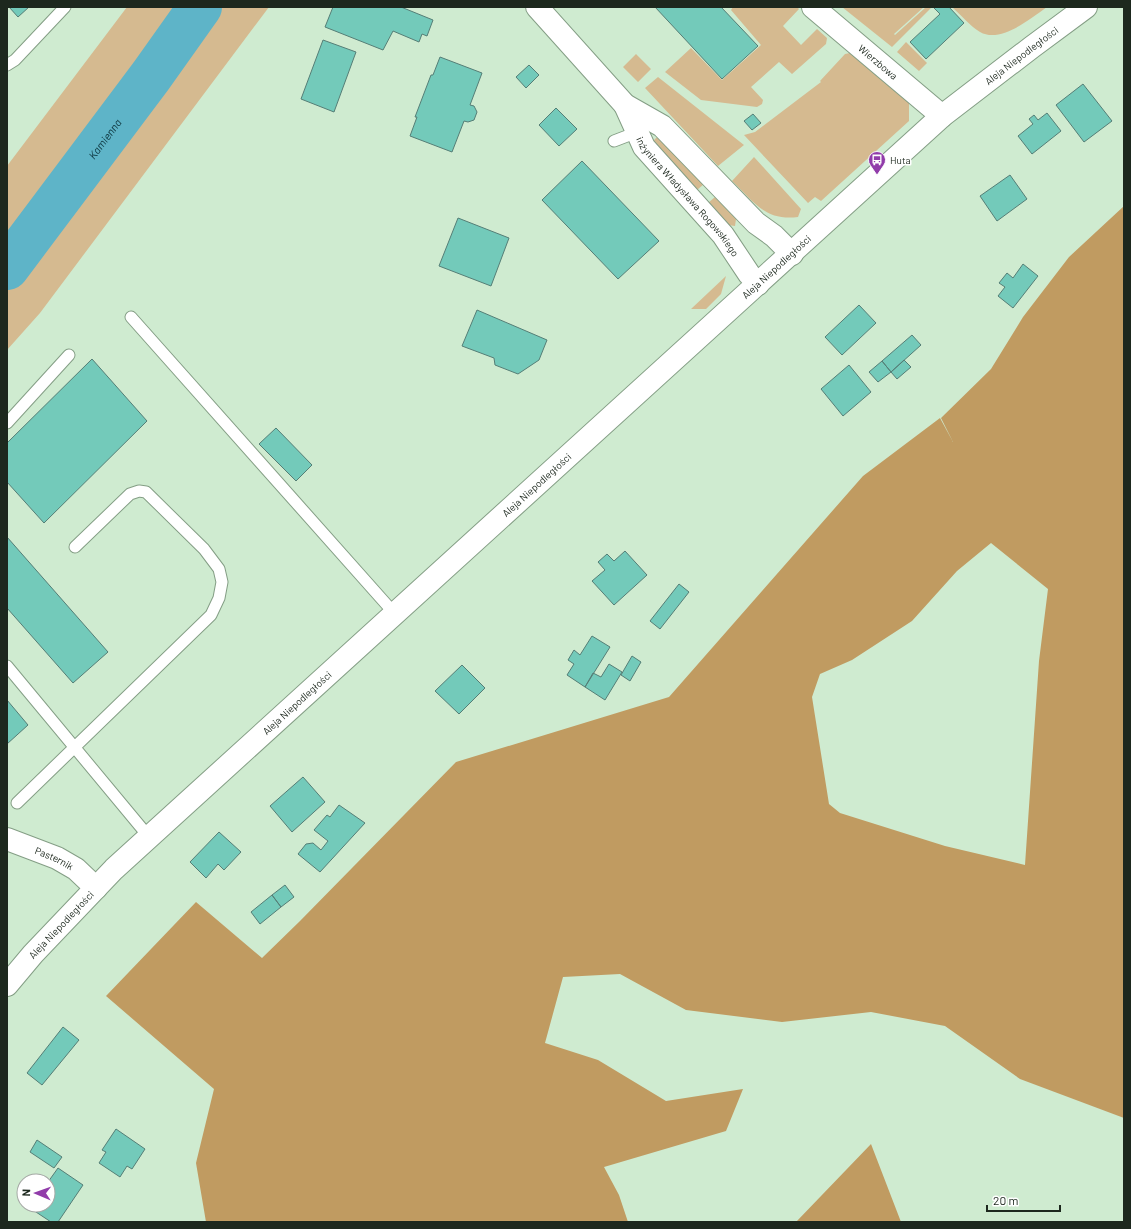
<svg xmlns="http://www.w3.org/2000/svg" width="1131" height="1229" viewBox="0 0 1131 1229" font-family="Barlow,sans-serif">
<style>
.green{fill:#d5ba90}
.forest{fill:#c09b61;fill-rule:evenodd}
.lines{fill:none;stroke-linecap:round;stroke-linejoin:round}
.river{stroke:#5eb4c8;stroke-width:44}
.building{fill:#73caba;stroke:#557e76}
.lane-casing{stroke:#849e85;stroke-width:13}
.street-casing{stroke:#849e85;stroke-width:24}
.primary-casing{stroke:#849e85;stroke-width:24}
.lane{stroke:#fff;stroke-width:11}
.street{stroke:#fff;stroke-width:22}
.primary{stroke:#fff;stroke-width:22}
.labels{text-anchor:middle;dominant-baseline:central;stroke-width:3;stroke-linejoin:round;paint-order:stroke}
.street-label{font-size:10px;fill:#1d281e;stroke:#fff}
.poi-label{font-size:10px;fill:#1d281e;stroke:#fff;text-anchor:start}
.water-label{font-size:11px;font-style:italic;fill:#0f3841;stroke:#fff}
</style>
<rect width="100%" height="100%" fill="#cfebd0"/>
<path class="green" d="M127 7H269L40 313 7 350V166Z
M733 7H797L799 9 783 26 801 45 817 29 827 38 826 44 792 74 779 62 751 87 763 100 762 104 757 107 701 100 665 72 691 48 722 80 761 45 731 10Z
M842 7 869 8 871 7H924L894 34 895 35 926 7 931 8 892 47Z
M952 7H1047C1031 18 1001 44 980 32 970 26 961 15 952 7Z
M906 42 927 63 919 71 897 52Z
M850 53 909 102V121L821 201 815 197 808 203 744 135 755 132 821 82 840 101 820 81 845 54Z
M636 54 651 69 638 82 623 67Z
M658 77 744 145 718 166 645 88Z
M659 135 704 184 697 190 652 142Z
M754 157 801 209 798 217C765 221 754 202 732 181Z
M715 197 736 219 735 226 728 225 708 203Z
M726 276 721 294 706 309H691Z"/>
<path class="forest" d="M1124 206V1118L1020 1079 945 1026 871 1012 782 1022 686 1010 620 974 563 977 545 1043 598 1060 666 1101 743 1089 726 1131 604 1167 619 1195 628 1222H206L196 1163 214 1089 106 996 196 902 262 958 300 921 456 762 669 697 863 476 940 418 953 442 941 418 991 369 1023 317 1069 257ZM991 543 1048 589 1039 661 1025 865 945 846 840 813 829 804 812 697 820 674 852 660 912 621 957 571Z
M871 1144 901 1222H796Z"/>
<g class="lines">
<path class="river" id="s1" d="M7 268 151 76 200 7"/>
</g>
<path class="building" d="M9 7H29L18 17Z
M333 7H401L433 20 427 36 422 34 419 42 393 31 383 50 325 27Z
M655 7H721L758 46 722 79Z
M933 7H949L964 23 926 59 910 42 940 14Z
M323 40 356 52 334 112 301 99Z
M440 57 482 73 470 105 474 106 477 112 474 120 468 122 464 121 452 152 410 136 417 117H415L431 75H433Z
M529 65 539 75 526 88 516 77Z
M1083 84 1112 121 1084 142 1056 105Z
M556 108 577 129 559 146 539 125Z
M1047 113 1061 131 1032 154 1018 136 1033 124 1029 119 1034 115 1038 120Z
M753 114 761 123 752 130 744 121Z
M582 161 659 241 618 279 542 200Z
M1010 175 1027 199 997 221 980 196Z
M458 218 509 238 491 286 439 266Z
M1023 264 1038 276 1013 308 998 296 1005 287 999 283 1007 273 1013 278Z
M859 305 876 323 842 355 825 337Z
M477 310 547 340 539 360 518 374 495 365 494 358 462 346Z
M912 335 921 345 891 372 882 361Z
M92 359 147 421 44 523 7 482V443Z
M904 360 911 367 897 379 891 372Z
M882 361 891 372 878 382 869 372Z
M849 365 871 392 843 416 821 389Z
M276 428 312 465 296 481 259 444Z
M7 537 108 652 73 683 7 608Z
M625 551 647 575 614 605 592 581 605 570 598 562 607 554 614 561Z
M679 584 689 592 660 629 650 621Z
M592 636 610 647 585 687 567 675 574 664 568 660 574 650 580 655Z
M632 656 641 662 630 681 621 675Z
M609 664 622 672 605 700 585 687 593 673 601 677Z
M462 665 485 688 459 714 435 691Z
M7 700 28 725 7 744Z
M303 777 325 802 292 832 270 806Z
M339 805 365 823 320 872 298 854 306 844 313 843 321 850 328 841 314 830 327 815 330 817Z
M219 832 241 852 224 870 218 864 206 878 190 862Z
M285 885 294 897 281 907 272 895Z
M272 895 281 907 260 924 251 912Z
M63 1027 79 1040 42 1085 27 1073Z
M116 1129 145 1149 132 1169 127 1166 120 1177 99 1163 106 1152 102 1150Z
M37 1140 62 1157 54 1168 30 1152Z
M58 1168 83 1185 58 1222H51L30 1208 32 1205H48V1182Z"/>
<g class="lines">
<defs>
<path id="lane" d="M7 65 15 60 65 7
M614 141 640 131
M131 317 395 614
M7 423 69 355
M7 666 149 837
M17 803 211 615 219 598 222 582 219 569 204 549 146 492 139 491 130 494 75 547"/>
<g id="street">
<path d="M537 7 625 105 662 126 756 223 774 236 792 254"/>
<path id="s2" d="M813 7 942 116"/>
<path id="s3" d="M625 105 644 147 723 235 749 274 758 284"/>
<path id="s4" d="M7 839 57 858 76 869 96 888"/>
</g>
<g id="primary">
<path id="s5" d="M7 985 33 954 114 869 942 116 1032 47 1086 7"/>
</g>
</defs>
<use href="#lane" class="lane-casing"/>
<use href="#street" class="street-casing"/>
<use href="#primary" class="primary-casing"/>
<use href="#lane" class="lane"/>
<use href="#street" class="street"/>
<use href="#primary" class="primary"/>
</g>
<defs>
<symbol id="bus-pin" viewBox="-11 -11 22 30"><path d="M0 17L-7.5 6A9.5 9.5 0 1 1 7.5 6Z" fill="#913caa" stroke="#fff"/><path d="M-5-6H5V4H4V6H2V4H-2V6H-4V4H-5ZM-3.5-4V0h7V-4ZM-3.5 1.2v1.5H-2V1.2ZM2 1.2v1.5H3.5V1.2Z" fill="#fff"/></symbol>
</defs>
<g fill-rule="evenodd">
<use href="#bus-pin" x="867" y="150" width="20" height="27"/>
</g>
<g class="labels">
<g class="street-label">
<text stroke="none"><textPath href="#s5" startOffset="1377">Aleja Niepodległości</textPath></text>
<text stroke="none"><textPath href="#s2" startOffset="85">Wierzbowa</textPath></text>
<text stroke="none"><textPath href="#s3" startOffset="112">inżyniera Władysława Rogowskiego</textPath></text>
<text stroke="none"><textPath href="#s5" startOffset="1053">Aleja Niepodległości</textPath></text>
<text stroke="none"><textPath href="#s5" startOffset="729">Aleja Niepodległości</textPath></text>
<text stroke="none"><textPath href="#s5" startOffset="405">Aleja Niepodległości</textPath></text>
<text stroke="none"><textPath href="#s4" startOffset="51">Pasternik</textPath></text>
<text stroke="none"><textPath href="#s5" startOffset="81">Aleja Niepodległości</textPath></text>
</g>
<g class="poi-label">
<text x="890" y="160">Huta</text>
</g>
<g class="water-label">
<text stroke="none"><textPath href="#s1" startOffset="162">Kamienna</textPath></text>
</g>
</g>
<rect width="1131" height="1229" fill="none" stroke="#1d281e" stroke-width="16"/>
<g transform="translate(36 1193) rotate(272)"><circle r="19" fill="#ffffff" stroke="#a5a9a5"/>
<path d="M0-3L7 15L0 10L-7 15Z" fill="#913caa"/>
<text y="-6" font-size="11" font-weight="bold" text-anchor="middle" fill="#1d281e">N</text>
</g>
<path d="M987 1205v6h73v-6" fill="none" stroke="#1d281e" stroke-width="2"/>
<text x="993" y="1205" font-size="12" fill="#1d281e" stroke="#ffffff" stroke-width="3" paint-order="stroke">20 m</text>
</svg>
